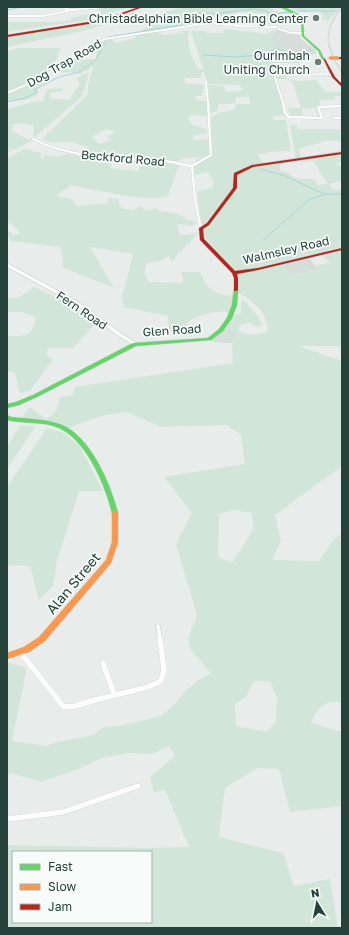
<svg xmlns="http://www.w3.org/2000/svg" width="349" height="935" viewBox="0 0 349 935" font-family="'Golos Text',sans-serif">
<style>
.built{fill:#d6dedb}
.green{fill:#d1e6d8;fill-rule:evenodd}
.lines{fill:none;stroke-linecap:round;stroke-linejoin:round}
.stream{stroke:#a9d4db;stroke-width:1}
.street-far4-casing{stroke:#c5cac8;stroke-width:2.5}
.street-far3-casing{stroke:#c5cac8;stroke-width:3}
.street-far2-casing{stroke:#c5cac8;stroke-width:4.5}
.street-far1-casing{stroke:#c5cac8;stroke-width:5}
.street-casing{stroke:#c5cac8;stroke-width:6}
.fast-casing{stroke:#c3cbc8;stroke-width:1}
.slow-casing{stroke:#c3cbc8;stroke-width:1}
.jam-casing{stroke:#c3cbc8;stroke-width:1}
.street-far4{stroke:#fcfcfc;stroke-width:2}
.street-far3{stroke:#fcfcfc;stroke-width:2.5}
.street-far2{stroke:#fcfcfc;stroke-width:3.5}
.street-far1{stroke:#fcfcfc;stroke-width:4}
.street{stroke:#fcfcfc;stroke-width:5.5}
.fast{fill:#63d668;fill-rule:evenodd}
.slow{fill:#ff974d;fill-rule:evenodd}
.jam{fill:#b3261e;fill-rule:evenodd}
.rail-casing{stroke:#c9cdcc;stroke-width:1.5}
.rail{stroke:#f7fbf9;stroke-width:1;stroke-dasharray:1.5;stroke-linecap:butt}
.slow-bridge-casing{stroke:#c3cbc8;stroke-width:3.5;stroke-linecap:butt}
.slow-bridge{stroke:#ff974d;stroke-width:3}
.poi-dot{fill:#697e78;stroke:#f7fbf9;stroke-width:1.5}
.labels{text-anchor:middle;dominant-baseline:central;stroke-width:3.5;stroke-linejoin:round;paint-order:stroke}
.far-poi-label{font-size:12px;fill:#24423a;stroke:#f7fbf9;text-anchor:end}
.far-street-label{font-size:12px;fill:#24423a;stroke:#f7fbf9}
.street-label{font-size:14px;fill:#24423a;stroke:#f7fbf9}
</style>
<rect width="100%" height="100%" fill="#e8edeb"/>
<path class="built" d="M276 30 299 35 302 40 315 49 317 54H304L306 61H299V63H257L274 48 271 37Z
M309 258 319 270 290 275 282 264Z
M223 329 239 331 232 343H220L209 340Z"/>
<path class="green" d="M110 7H131L87 20 7 32V22H55L71 20 70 18 101 12 97 9Z
M185 7H267L280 13 287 11 295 15 281 14V18L276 19 277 24H269L266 14 241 12 215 18 199 17 192 19 209 22 139 32 150 25 173 21 142 19 144 17Z
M288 7H337L336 9 340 7 326 23V20L315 17H325L319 11 299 12Z
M135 12 136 17 83 31 7 47V37L87 25Z
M224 29 267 34 275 29 274 34 271 37 274 48 290 49 292 54 278 55 279 56 275 58 299 61V63H277L275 67H273L286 114V117H283V116H272L274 120H284V119L286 120 291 151 267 152 266 154H258L263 163 251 166 234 173V188L205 224H202L201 221 197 191 212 188 214 182 208 172 194 175 193 168 211 155V117L222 112 234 110 237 104H250L249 97H236L235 104H218V110L210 114 208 85 223 86 227 92 244 90 239 85 208 84 204 72H201V78H185V83L204 85 203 93H201L203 96H195L198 101H207L208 116 190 115 188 119 193 125 206 129 208 133 193 136V140L209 139V155L197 162 195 161 201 157 183 158 181 160 176 161 125 159 90 154 88 147C82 146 74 142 68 142 55 142 55 145 42 139L88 94V86L93 67H91L88 70 80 74 69 72 55 73 66 66 75 59H96L97 49 95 47 100 43 112 39 115 43 136 38 135 36H126L158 31 164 35 176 34V33H182L181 31H189C186 45 192 57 198 69H203L191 31H205L206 33H223ZM107 129 116 132 106 137 112 140 99 144 92 137Z
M19 48H61C58 54 55 66 50 70 40 79 19 88 7 91V51Z
M89 73 82 96 34 138V126L22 123 13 125 12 131 27 139 34 140 7 153V109L36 101 42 102 45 101 43 98 48 89 63 88 61 91 50 93V98L69 100 80 84 76 79 82 75Z
M284 74 287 79 298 81 316 80 325 92H342V96H335L334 100H319L321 106 318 107 320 114H317L315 108 302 109 303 117H318L317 115H320L321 118H293L290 115 288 108H301L293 83 286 79H276V75Z
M44 79H51L37 87 36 96 26 100 7 101V93Z
M290 125H296L298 129H341L340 135H342V141H325L299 149 301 158 296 159Z
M25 149 41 153 40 158H44L45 155 57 157 68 153 88 159 112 160 111 168 138 171 142 162H163L179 165 168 196C150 204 93 189 71 185L57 196 72 199 77 206 108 203V198L119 199V205L124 209 133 210 140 206 145 210 150 211 152 209 157 208 158 210 178 214 188 220 195 221 196 224 192 226 177 224 180 235H188L197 232V235L176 256 174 261 170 260 169 256 160 261 147 263 144 273 149 282 183 283 182 272H200C207 290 216 295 235 296L234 311 224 323 228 312C219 310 198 315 190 321 187 323 184 330 181 334L169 331 168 316 124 307 122 297 133 254 90 247 114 288 62 267 63 260 60 247 10 241 7 230 14 235 20 233 16 228 7 221V158Z
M342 153V162L335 163 342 168V181L329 184 334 190 342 189V247L257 268 237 272C223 260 206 248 202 230L236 188 237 174 253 167 277 162 280 163V171L291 173V176C301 181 305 177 315 180L317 185 328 184 313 161 301 162 298 160Z
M342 250V346H298L342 361V466L275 515 281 541 272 560 319 561 334 539 342 534V703C325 699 317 709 311 723L342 732V806L290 812 279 769 257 768 225 788 219 837 283 853 294 886 330 879 338 928H7V845L149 848 189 847 165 790 154 792 150 777 175 756 169 746 152 754 128 753 102 758 81 768 41 782 11 773 7 775V662L26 668 23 688 12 741 47 746 56 742 93 735 104 727 119 726 161 716 176 703 185 691 199 680 211 673 190 649 188 638 197 615 176 544 192 513 164 477 245 464 241 435 227 425 161 427 127 412 105 415 78 424 70 428 49 423 21 419 28 408H32L45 419C56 414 58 409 60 397L72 396 75 387 233 363 232 343 239 332 223 329 233 315 241 313V301H245L260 319 262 325 256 327 249 322 239 326V331C250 336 257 336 268 331 267 313 255 301 238 293V278L236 274 282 264 290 275 319 270 316 266 330 262 320 255ZM234 510 252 513 253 530 232 563 218 557 219 514ZM254 681H270L277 698 276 721 267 732 236 726 235 704 246 697ZM13 852H151V922H13Z
M34 287 65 301 96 323 73 348H48L46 355 53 359 30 391 20 393 15 373 7 371V336C18 336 29 338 33 327 35 322 36 322 35 317L22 312H7V298L19 297Z
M20 425 35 427 7 469V447Z
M47 428 64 433 79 445 103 491H79L57 561 53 586 39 600 30 566 7 565V487Z"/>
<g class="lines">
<path class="stream" d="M7 10 22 7
M298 11H342
M140 18C155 19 170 17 185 17
M203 55 234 57 260 55 277 49 291 52 311 50
M7 102 25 98 38 92 34 90 59 77 79 72 95 61 108 37 181 25 186 21V17L194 13 213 14 253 9 266 11 271 14 289 12
M260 169 285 176 324 194
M263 240 310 199 326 194H342"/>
<defs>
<path id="street-far4" d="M62 7 68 10
M248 15 252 16
M7 16H43L72 10 106 7
M225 24 235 18 266 20
M279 29 291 33H305
M317 49 318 58 329 74
M304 65 305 71 309 74
M275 67V78L283 103
M292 75 329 74 334 77
M206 81 208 103
M7 93 38 80 104 39 210 23 238 26 277 27"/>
<path id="street-far3" d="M283 102 285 113 289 117 322 118 318 107 342 106
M335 118H342
M33 139C74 160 121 157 165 161 174 162 183 165 192 166
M201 228 195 200 192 166 211 155 208 102"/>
<path id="street-far2" d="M7 265 75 302 119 334 135 344"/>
<path id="street-far1" d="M158 626 160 639"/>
<path id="street" d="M21 653 63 706 69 707 75 706 95 700 148 687 161 681 164 670 160 638
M103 663 114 694
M7 819 63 812 138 786"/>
<path id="fast" d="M280 7C288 7 297 13 303 18L304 36 320 50 324 59H322L318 51 302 36 301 19 297 16Z
M234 289H236L238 290 237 305 232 318 223 331 211 340 136 346 37 397 19 405 7 408V404L16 402 33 395 133 343 208 338 219 329 227 318 232 305Z
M7 415 11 417C28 419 46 419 62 425 91 437 111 485 118 513L117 515H113L112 513C105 485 87 441 59 428 43 421 24 424 7 420Z"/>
<path id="slow" d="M113 511H117L118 513V542L111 563 45 641 29 652 7 659V653L24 647 39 637 106 560 112 542V513Z"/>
<path id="jam" d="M139 7H143L101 22 7 37V35L101 20Z
M337 57H342V59H337Z
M323 58 325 59 335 77 342 84V87L332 77Z
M342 152V154L253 167 237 175V188L209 225 203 229 204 239 235 271 258 268 342 248V250L258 270 237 274 238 278V290L236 291H234V278L232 273 200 240 199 228 207 223 233 188 234 173 252 165Z"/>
</defs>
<use href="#street-far4" class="street-far4-casing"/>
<use href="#street-far3" class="street-far3-casing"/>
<use href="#street-far2" class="street-far2-casing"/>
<use href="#street-far1" class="street-far1-casing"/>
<use href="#street" class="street-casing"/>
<use href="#fast" class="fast-casing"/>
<use href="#slow" class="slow-casing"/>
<use href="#jam" class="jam-casing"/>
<use href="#street-far4" class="street-far4"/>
<use href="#street-far3" class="street-far3"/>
<use href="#street-far2" class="street-far2"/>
<use href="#street-far1" class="street-far1"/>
<use href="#street" class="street"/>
<use href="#fast" class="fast"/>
<use href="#slow" class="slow"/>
<use href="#jam" class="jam"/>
<defs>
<path id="rail" d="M342 7C322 30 325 48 342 72"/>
</defs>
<use href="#rail" class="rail-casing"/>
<use href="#rail" class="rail"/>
<defs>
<path id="slow-bridge" d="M330 58H338"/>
</defs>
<use href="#slow-bridge" class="slow-bridge-casing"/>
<use href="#slow-bridge" class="slow-bridge"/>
</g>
<g class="poi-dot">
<circle cx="316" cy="18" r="4"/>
<circle cx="318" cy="62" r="4"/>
</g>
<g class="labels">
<g class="far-poi-label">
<text x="308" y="18">Christadelphian Bible Learning Center</text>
<text x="310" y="55">Ourimbah<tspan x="310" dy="14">Uniting Church</tspan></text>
</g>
<g class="far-street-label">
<text transform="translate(64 63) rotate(-30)">Dog Trap Road</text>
<text transform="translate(123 158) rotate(5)">Beckford Road</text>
<text transform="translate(286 250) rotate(-13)">Walmsley Road</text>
<text transform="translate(82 310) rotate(34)">Fern Road</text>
<text transform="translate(172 330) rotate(-4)">Glen Road</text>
</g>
<g class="street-label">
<text transform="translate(73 583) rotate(-50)">Alan Street</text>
</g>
</g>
<rect width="349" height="935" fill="none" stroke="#24423a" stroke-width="16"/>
<rect x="12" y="851" width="140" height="72" fill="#f7fbf9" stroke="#a3b1ad"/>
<rect x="20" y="864" width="20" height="6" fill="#63d668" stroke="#a3b1ad"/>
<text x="48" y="871" font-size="12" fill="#24423a">Fast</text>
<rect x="20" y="884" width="20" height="6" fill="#ff974d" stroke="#a3b1ad"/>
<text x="48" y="891" font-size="12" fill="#24423a">Slow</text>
<rect x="20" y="904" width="20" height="6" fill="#b3261e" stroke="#a3b1ad"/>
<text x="48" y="911" font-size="12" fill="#24423a">Jam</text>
<g transform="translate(317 903) rotate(350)" stroke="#f7fbf9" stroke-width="3" paint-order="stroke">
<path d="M0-3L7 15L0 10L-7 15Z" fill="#24423a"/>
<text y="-6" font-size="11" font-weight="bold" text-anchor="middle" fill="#24423a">N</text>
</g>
</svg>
